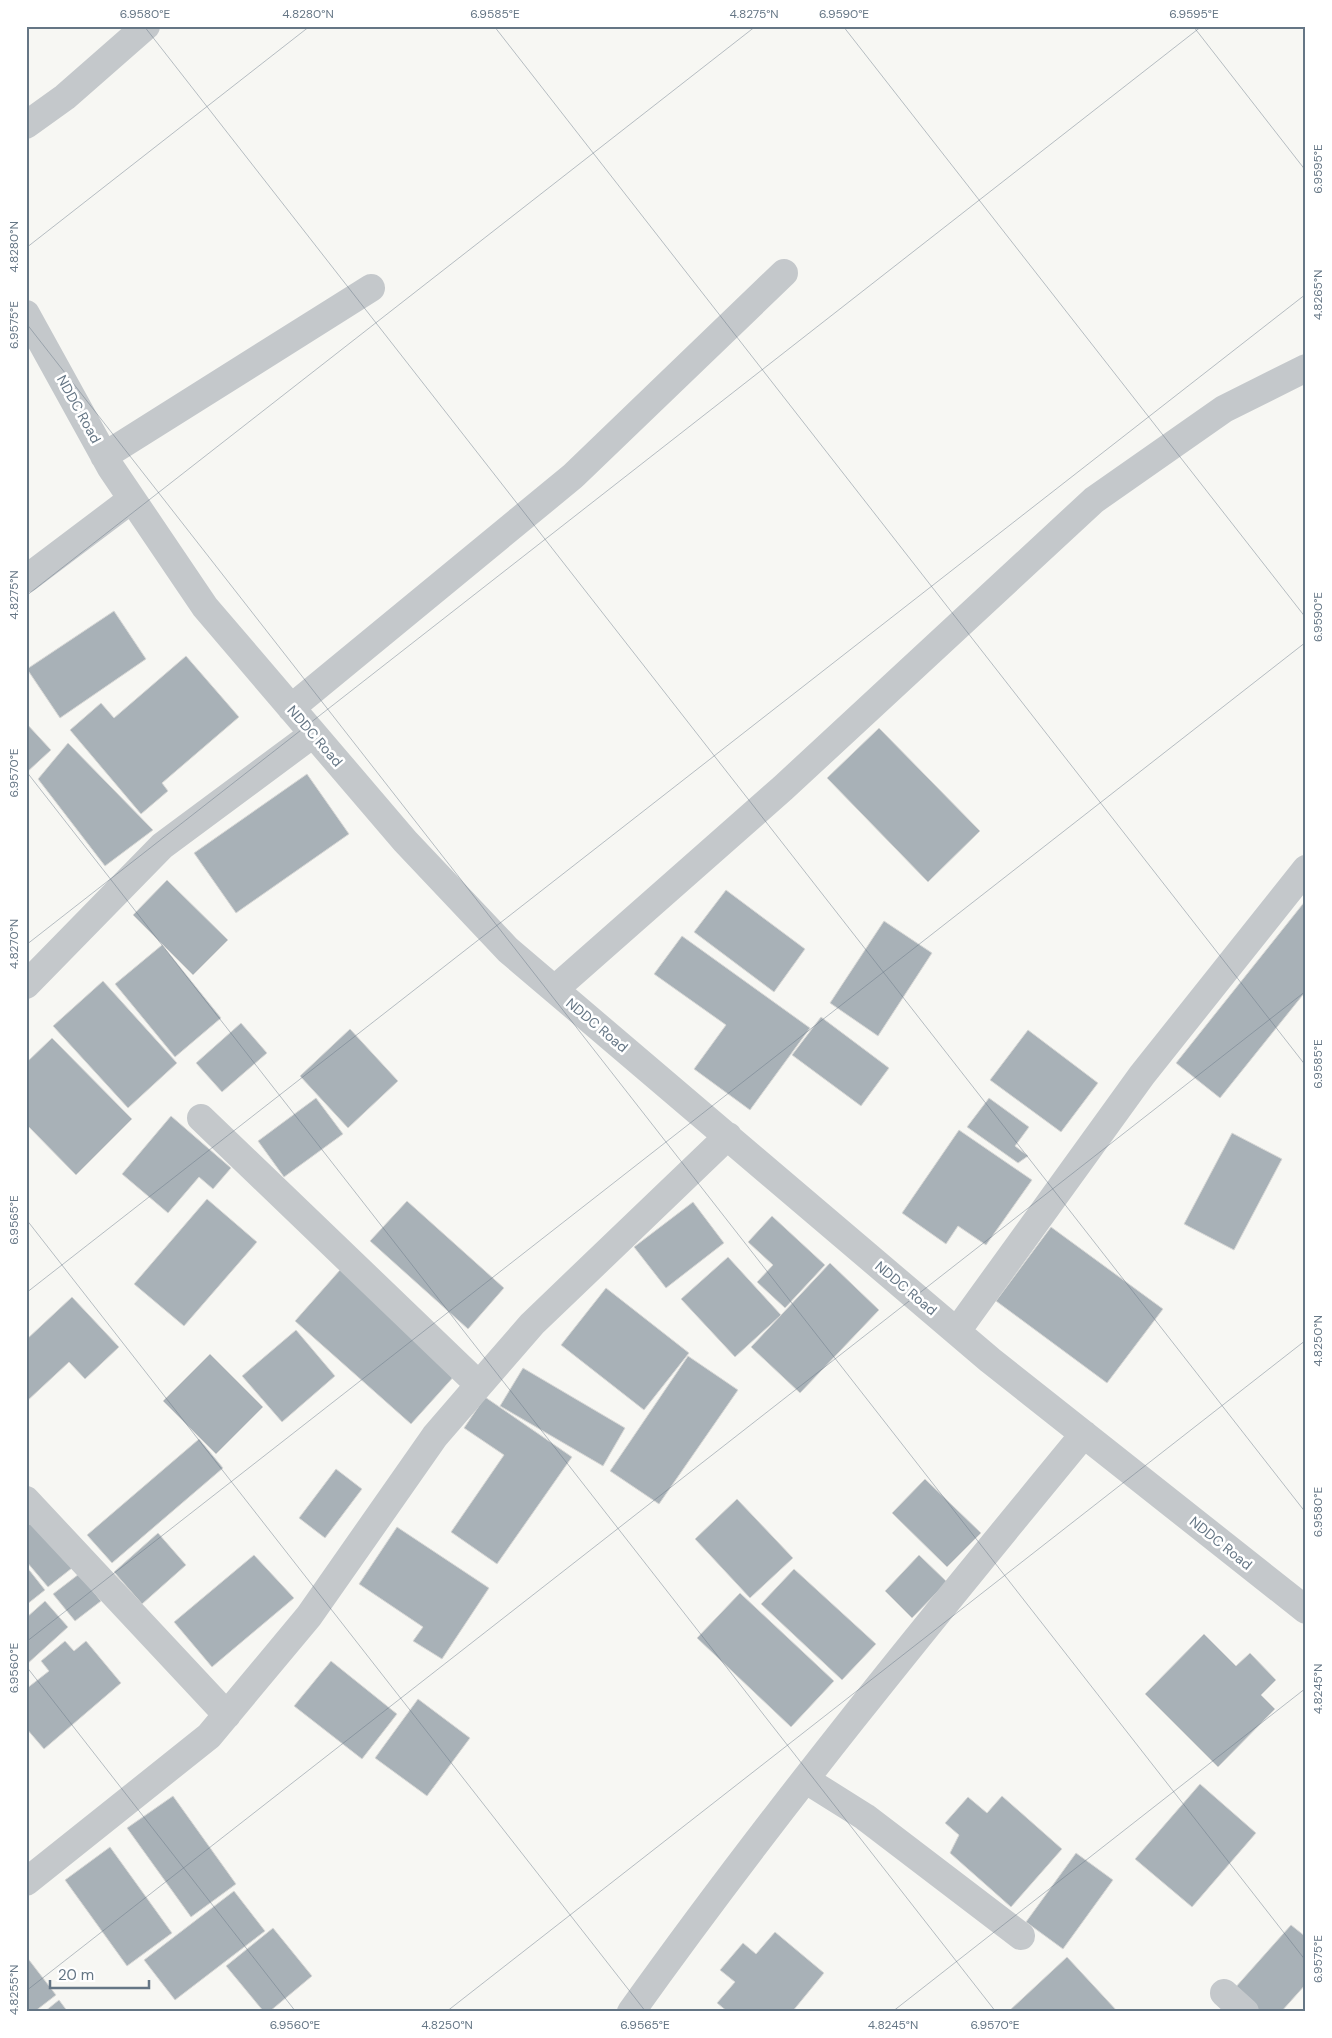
<svg xmlns="http://www.w3.org/2000/svg" width="1332" height="2038" viewBox="0 0 1332 2038" font-family="'DM Sans',sans-serif">
<style>
.building{fill:#a8b1b7;stroke:#d8d8d6}
.lines{fill:none;stroke-linecap:round;stroke-linejoin:round}
.minor{stroke:#c4c8cb;stroke-width:28}
.ticks{fill:none;stroke:#657685;stroke-width:1;stroke-opacity:0.45}
.labels{text-anchor:middle;dominant-baseline:central;stroke-width:5;stroke-linejoin:round;paint-order:stroke}
.street-label{font-size:14px;fill:#657685;stroke:#fff}
.neatline{fill:none;stroke:#657685;stroke-width:2}
.ticks-label{font-size:12px;text-anchor:middle;fill:#657685}
</style>
<rect width="100%" height="100%" fill="#f7f7f3"/>
<path class="building" d="M114 611 146 659 60 718 27 669Z
M186 656 239 717 162 783 168 791 141 814 70 730 101 703 114 718Z
M26 723 51 750 26 773Z
M879 728 980 831 928 882 827 778Z
M68 743 153 830 105 866 38 779Z
M307 774 349 834 236 913 194 853Z
M167 880 228 940 193 975 133 915Z
M726 890 805 949 774 992 694 932Z
M1306 900V991L1220 1098 1176 1063Z
M884 921 932 953 878 1036 830 1003Z
M682 936 810 1028 750 1110 694 1069 726 1025 654 974Z
M162 945 221 1018 175 1057 115 984Z
M103 981 177 1063 128 1108 53 1026Z
M821 1017 889 1068 861 1106 792 1055Z
M241 1023 267 1053 222 1092 196 1063Z
M350 1029 398 1081 348 1128 300 1076Z
M1028 1030 1098 1083 1061 1132 990 1080Z
M52 1038 132 1119 76 1175 26 1124V1063Z
M316 1098 343 1134 284 1177 258 1141Z
M989 1098 1029 1127 1015 1146 1028 1156 1018 1163 967 1127Z
M171 1116 231 1168 213 1189 199 1177 168 1213 122 1174Z
M959 1130 1032 1180 986 1245 958 1226 946 1244 902 1213Z
M1232 1133 1282 1159 1234 1250 1184 1224Z
M207 1199 257 1242 184 1326 134 1284Z
M407 1201 504 1288 468 1329 370 1241Z
M693 1202 724 1243 666 1288 634 1247Z
M772 1216 825 1265 785 1308 757 1282 773 1265 748 1242Z
M1051 1227 1163 1309 1107 1383 996 1301Z
M728 1257 781 1315 735 1357 681 1299Z
M830 1263 879 1310 800 1393 751 1347Z
M340 1270 457 1373 411 1424 295 1321Z
M606 1288 689 1353 644 1410 561 1345Z
M72 1297 119 1347 85 1379 69 1362 26 1402V1340Z
M296 1330 335 1376 282 1422 242 1376Z
M210 1354 263 1407 216 1454 163 1401Z
M688 1356 738 1390 659 1504 610 1471Z
M523 1368 625 1428 603 1466 500 1406Z
M485 1397 572 1457 497 1564 451 1532 504 1455 464 1428Z
M199 1439 223 1468 112 1563 87 1535Z
M336 1469 362 1489 325 1538 299 1518Z
M925 1479 981 1533 947 1567 892 1513Z
M737 1499 793 1558 750 1598 695 1539Z
M33 1521 72 1568 48 1587 26 1561V1527Z
M397 1527 489 1588 442 1659 413 1641 423 1627 359 1584Z
M158 1533 186 1565 142 1604 114 1572Z
M254 1555 294 1598 212 1667 174 1622Z
M919 1555 947 1582 912 1618 885 1591Z
M26 1566 45 1590 26 1605Z
M794 1569 876 1644 842 1680 761 1604Z
M79 1574 101 1601 75 1621 53 1594Z
M740 1593 834 1681 791 1727 697 1638Z
M45 1601 68 1627 26 1665V1618Z
M1204 1634 1236 1666 1250 1653 1276 1680 1261 1695 1275 1709 1218 1767 1145 1694Z
M65 1641 74 1651 86 1641 121 1683 44 1749 26 1728V1689L49 1671 41 1661Z
M331 1661 397 1714 362 1759 294 1706Z
M418 1699 470 1738 427 1796 375 1758Z
M1200 1784 1256 1833 1192 1907 1135 1859Z
M173 1796 236 1884 191 1917 127 1828Z
M1002 1796 1062 1849 1011 1907 950 1853 959 1835 945 1823 968 1797 987 1813Z
M110 1847 172 1933 127 1966 65 1880Z
M1076 1853 1113 1880 1063 1949 1026 1922Z
M234 1891 265 1931 175 2000 144 1960Z
M1291 1925 1306 1937V1984L1281 2012H1261L1234 1989Z
M273 1928 312 1976 269 2012H264L226 1966Z
M775 1932 824 1973 792 2012H728L717 2003 735 1982 720 1970 743 1943 756 1954Z
M26 1956 56 1995 34 2012H26Z
M1067 1957 1118 2012 1009 2011Z
M59 2000 68 2012H44Z"/>
<g class="lines">
<path class="minor" d="M26 125 65 97 146 26
M26 314 111 468 205 607 405 841 508 950 990 1360 1306 1610
M104 456 371 288
M26 579 132 499
M291 708 573 476 784 273
M26 985 162 846 313 734
M555 989 783 788 1094 500 1224 409 1306 368
M201 1118 479 1385
M957 1331 1142 1075 1306 869
M26 1500 227 1715
M806 1780 865 1817 1021 1936
M26 1882 209 1736 309 1616 435 1436 479 1385 532 1324 728 1136
M1224 1993 1245 2012
M631 2012C773 1813 929 1622 1084 1434"/>
</g>
<path class="ticks" d="M144 26 1306 1513M494 26 1306 1066M843 26 1306 618M1193 26 1306 171M26 248 310 26M26 323 1306 1961M26 596 756 26M26 771 996 2012M26 945 1202 26M26 1219 646 2012M26 1293 1306 294M26 1642 1306 642M26 1666 296 2012M26 1991 1306 991M446 2012 1306 1340M892 2012 1306 1688"/>
<g class="labels">
<g class="street-label">
<text transform="translate(79 409) rotate(61)">NDDC Road</text>
<text transform="translate(315 736) rotate(49)">NDDC Road</text>
<text transform="translate(597 1025) rotate(40)">NDDC Road</text>
<text transform="translate(906 1288) rotate(40)">NDDC Road</text>
<text transform="translate(1221 1543) rotate(39)">NDDC Road</text>
</g>
</g>
<rect width="1332" height="2038" fill="none" stroke="#ffffff" stroke-width="55"/>
<path d="M50 1980v8h99v-8" fill="none" stroke="#657685" stroke-width="2.5"/>
<text x="58" y="1980" font-size="15" fill="#657685" stroke="#ffffff" stroke-width="4" paint-order="stroke">20 m</text>
<rect x="28" y="28" width="1276" height="1982" class="neatline"/>
<g class="ticks-label">
<text x="145" y="18">6.9580°E</text>
<text x="308" y="18">4.8280°N</text>
<text x="495" y="18">6.9585°E</text>
<text x="754" y="18">4.8275°N</text>
<text x="844" y="18">6.9590°E</text>
<text x="1194" y="18">6.9595°E</text>
<text transform="translate(1318 169) rotate(-90)" y="4">6.9595°E</text>
<text transform="translate(14 247) rotate(-90)" y="4">4.8280°N</text>
<text transform="translate(1318 295) rotate(-90)" y="4">4.8265°N</text>
<text transform="translate(14 325) rotate(-90)" y="4">6.9575°E</text>
<text transform="translate(14 595) rotate(-90)" y="4">4.8275°N</text>
<text transform="translate(1318 617) rotate(-90)" y="4">6.9590°E</text>
<text transform="translate(14 773) rotate(-90)" y="4">6.9570°E</text>
<text transform="translate(14 944) rotate(-90)" y="4">4.8270°N</text>
<text transform="translate(1318 1064) rotate(-90)" y="4">6.9585°E</text>
<text transform="translate(14 1220) rotate(-90)" y="4">6.9565°E</text>
<text transform="translate(1318 1341) rotate(-90)" y="4">4.8250°N</text>
<text transform="translate(1318 1512) rotate(-90)" y="4">6.9580°E</text>
<text transform="translate(14 1668) rotate(-90)" y="4">6.9560°E</text>
<text transform="translate(1318 1689) rotate(-90)" y="4">4.8245°N</text>
<text transform="translate(1318 1959) rotate(-90)" y="4">6.9575°E</text>
<text transform="translate(14 1990) rotate(-90)" y="4">4.8255°N</text>
<text x="295" y="2029">6.9560°E</text>
<text x="447" y="2029">4.8250°N</text>
<text x="645" y="2029">6.9565°E</text>
<text x="893" y="2029">4.8245°N</text>
<text x="995" y="2029">6.9570°E</text>
</g>
</svg>
